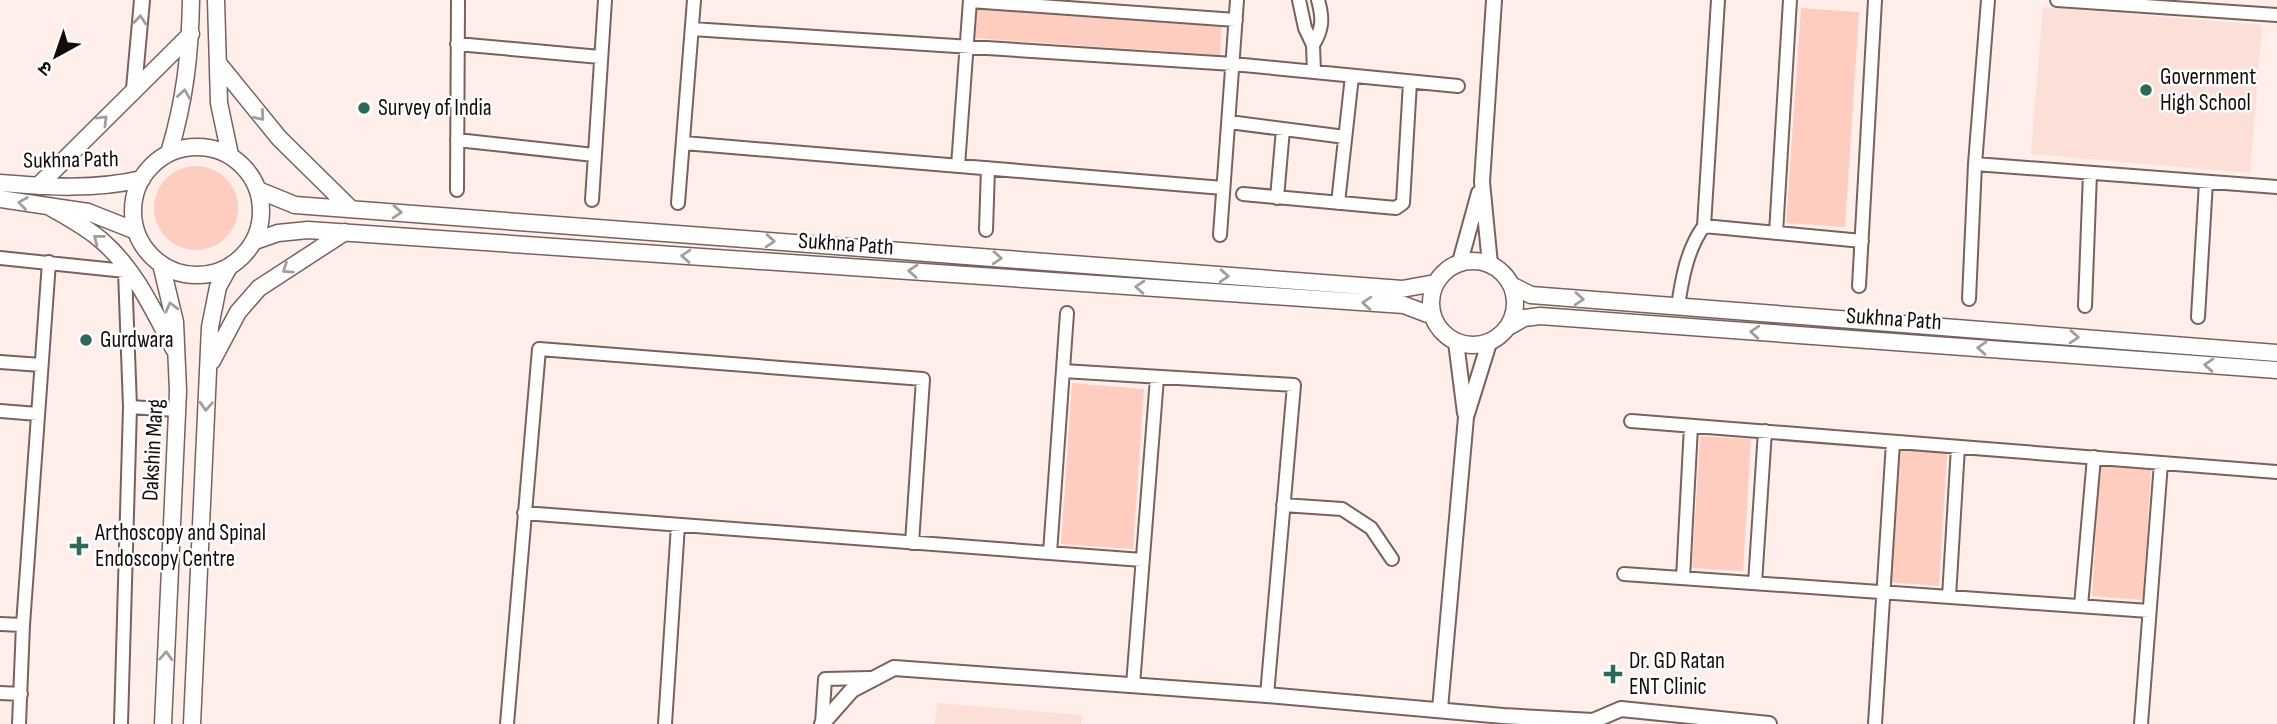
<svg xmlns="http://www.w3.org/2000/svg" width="2277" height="724" viewBox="0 0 2277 724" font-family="'Sofia Sans Condensed','Noto Sans Devanagari',sans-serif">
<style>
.built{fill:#fcdfd7}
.green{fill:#ffcdbf}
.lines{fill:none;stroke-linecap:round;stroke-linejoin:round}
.minor-casing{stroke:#79625b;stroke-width:16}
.tertiary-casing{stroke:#79625b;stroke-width:18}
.secondary-casing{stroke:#79625b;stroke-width:19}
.minor{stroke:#fff;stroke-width:12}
.tertiary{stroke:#fff;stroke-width:14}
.secondary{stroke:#fff;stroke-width:16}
.oneway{stroke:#a19e9d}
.poi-dot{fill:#2b6a57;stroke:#fff;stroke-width:2.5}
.labels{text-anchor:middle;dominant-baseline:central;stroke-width:5;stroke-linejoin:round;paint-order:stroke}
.poi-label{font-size:23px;fill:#150c0a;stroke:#fff;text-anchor:start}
.street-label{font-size:23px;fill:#150c0a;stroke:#fff}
</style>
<rect width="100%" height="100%" fill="#ffeeea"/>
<path class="built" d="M2043 7 2262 25 2250 173 2031 154Z
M937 703 1082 715 1081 724H935Z"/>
<path class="green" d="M975 8 1222 25 1220 55 974 38Z
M1801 8 1859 12 1845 227 1786 223Z
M154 208a42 42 0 1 1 84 0a42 42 0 1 1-84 0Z
M1072 383 1144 389 1133 549 1061 544Z
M1700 436 1751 439 1743 571 1692 568Z
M1896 450 1947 453 1939 586 1889 582Z
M2100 464 2151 468 2143 600 2092 596Z"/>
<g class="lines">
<defs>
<path id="minor" d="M1299 0 1305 28 1313 45 1314 72
M2057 0 2277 15
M970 1 1236 20
M692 29 1233 64 1458 86
M457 44 600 57
M1313 45C1323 29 1323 18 1318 0
M1229 122 1345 137
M457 140 594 155
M684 143 1223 188
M1975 164 2277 187
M958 166 970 0
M457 190 458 0
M1243 194 1396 208 1403 203 1410 82
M1277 198 1283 129
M592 200 605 0
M678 203 694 0
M1338 203 1352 76
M1704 226 1862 241
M986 230 988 168
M1776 233 1790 0
M1220 235 1237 0
M0 258 125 271 130 407 121 724
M1859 286 1875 0
M1969 299 1975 164 1988 0
M1678 306C1682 279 1687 249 1704 226L1718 0
M2085 306 2090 173
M2198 317 2206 182
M0 362 41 365
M1063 371 1294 385 1267 695
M130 407 177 410
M0 411 38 414
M1631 421 2277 472
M1283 505 1342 509 1371 528 1392 559
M524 513 1142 560
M1050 553 1067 313
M1624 574 2149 611
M1683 578 1691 426
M1755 583 1765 431
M1949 597 1958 447
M2081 606 2094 457
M0 624 23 625
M1133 685 1157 378
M0 693 21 694
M19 724 23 625 49 262
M507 724 539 349 923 379 912 543
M665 724 678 525
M822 724 825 679 870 678
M1875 724 1893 442
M2141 724 2161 463"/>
<path id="tertiary" d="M134 89 142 0
M1460 262 1479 193
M1490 264 1482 182 1494 0
M1456 342 1465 413
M1440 709 1466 417 1489 343
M822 724 852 690 894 668 1267 695 1503 716 1593 721 1621 709 1769 724"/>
<path id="secondary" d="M216 0 219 103 230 155
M218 63 279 138 351 209
M133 211a64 64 0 1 1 128 0a64 64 0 1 1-128 0Z
M169 153C185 100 190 55 191 0
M0 183C48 187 95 190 142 179
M38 186 191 34
M258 190 295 205 1402 289 1435 283
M0 199 88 212 136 231
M50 207C67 217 86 227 101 240 135 269 153 310 174 349
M255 241 278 233 308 230 1404 305 1433 316
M1431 303a42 42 0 1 1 84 0a42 42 0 1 1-84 0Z
M161 264 175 322 178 391 163 724
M1513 286 1531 295 2277 353
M1510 326 1524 318 1540 316 2277 370
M212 361 238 312 259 288 345 232
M192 724 210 327 218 287 229 267"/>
</defs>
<use href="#minor" class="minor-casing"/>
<use href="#tertiary" class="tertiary-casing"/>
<use href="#secondary" class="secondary-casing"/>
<use href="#minor" class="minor"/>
<use href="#tertiary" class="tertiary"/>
<use href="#secondary" class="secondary"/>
</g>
<defs><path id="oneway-chevron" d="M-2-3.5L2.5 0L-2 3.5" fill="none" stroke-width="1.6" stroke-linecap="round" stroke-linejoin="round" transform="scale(1.75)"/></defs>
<g class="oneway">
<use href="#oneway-chevron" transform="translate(140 20) rotate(-85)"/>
<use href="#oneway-chevron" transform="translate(184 94) rotate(-81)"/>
<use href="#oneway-chevron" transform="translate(260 116) rotate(50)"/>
<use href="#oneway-chevron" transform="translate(103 120) rotate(-45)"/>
<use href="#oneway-chevron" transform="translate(23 203) rotate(-172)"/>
<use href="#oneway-chevron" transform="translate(397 212) rotate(4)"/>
<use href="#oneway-chevron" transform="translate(98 239) rotate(-142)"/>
<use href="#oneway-chevron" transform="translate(770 241) rotate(4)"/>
<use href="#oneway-chevron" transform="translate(686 256) rotate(-176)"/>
<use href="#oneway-chevron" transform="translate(997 258) rotate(4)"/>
<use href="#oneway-chevron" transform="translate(287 269) rotate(146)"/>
<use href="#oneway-chevron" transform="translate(913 271) rotate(-176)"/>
<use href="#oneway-chevron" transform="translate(1224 276) rotate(4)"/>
<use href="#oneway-chevron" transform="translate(1140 287) rotate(-176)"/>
<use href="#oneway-chevron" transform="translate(1579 299) rotate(4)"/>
<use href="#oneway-chevron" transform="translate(1367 303) rotate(-176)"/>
<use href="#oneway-chevron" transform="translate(171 307) rotate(-104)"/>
<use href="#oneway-chevron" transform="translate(1755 332) rotate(-176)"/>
<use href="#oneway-chevron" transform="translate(2074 337) rotate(4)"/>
<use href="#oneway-chevron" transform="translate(1982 348) rotate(-176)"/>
<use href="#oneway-chevron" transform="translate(2209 365) rotate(-176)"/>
<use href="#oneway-chevron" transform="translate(206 406) rotate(93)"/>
<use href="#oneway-chevron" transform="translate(166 656) rotate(-87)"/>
</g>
<g class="poi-dot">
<circle cx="2146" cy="90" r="7"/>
<circle cx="364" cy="108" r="7"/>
<circle cx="86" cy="340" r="7"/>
<path d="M75.5 535.5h7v7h7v7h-7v7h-7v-7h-7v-7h7z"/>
<path d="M1609.5 663.5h7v7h7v7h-7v7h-7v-7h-7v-7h7z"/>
</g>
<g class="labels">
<g class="poi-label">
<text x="2160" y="77">Government<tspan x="2160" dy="26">High School</tspan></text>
<text x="378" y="108">Survey of India</text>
<text x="100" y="340">Gurdwara</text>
<text x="95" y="533">Arthoscopy and Spinal<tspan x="95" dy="26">Endoscopy Centre</tspan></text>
<text x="1629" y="661">Dr. GD Ratan<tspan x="1629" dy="26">ENT Clinic</tspan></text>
</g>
<g class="street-label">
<text transform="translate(71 160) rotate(-1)">Sukhna Path</text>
<text transform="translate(846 244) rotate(4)">Sukhna Path</text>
<text transform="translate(1894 319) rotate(4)">Sukhna Path</text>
<text transform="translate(153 450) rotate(-87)">Dakshin Marg</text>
</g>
</g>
<g transform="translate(56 56) rotate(220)" stroke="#ffffff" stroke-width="5" paint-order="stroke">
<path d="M0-5L12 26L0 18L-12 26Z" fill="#150c0a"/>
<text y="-10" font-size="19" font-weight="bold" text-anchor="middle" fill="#150c0a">उ</text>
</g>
</svg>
